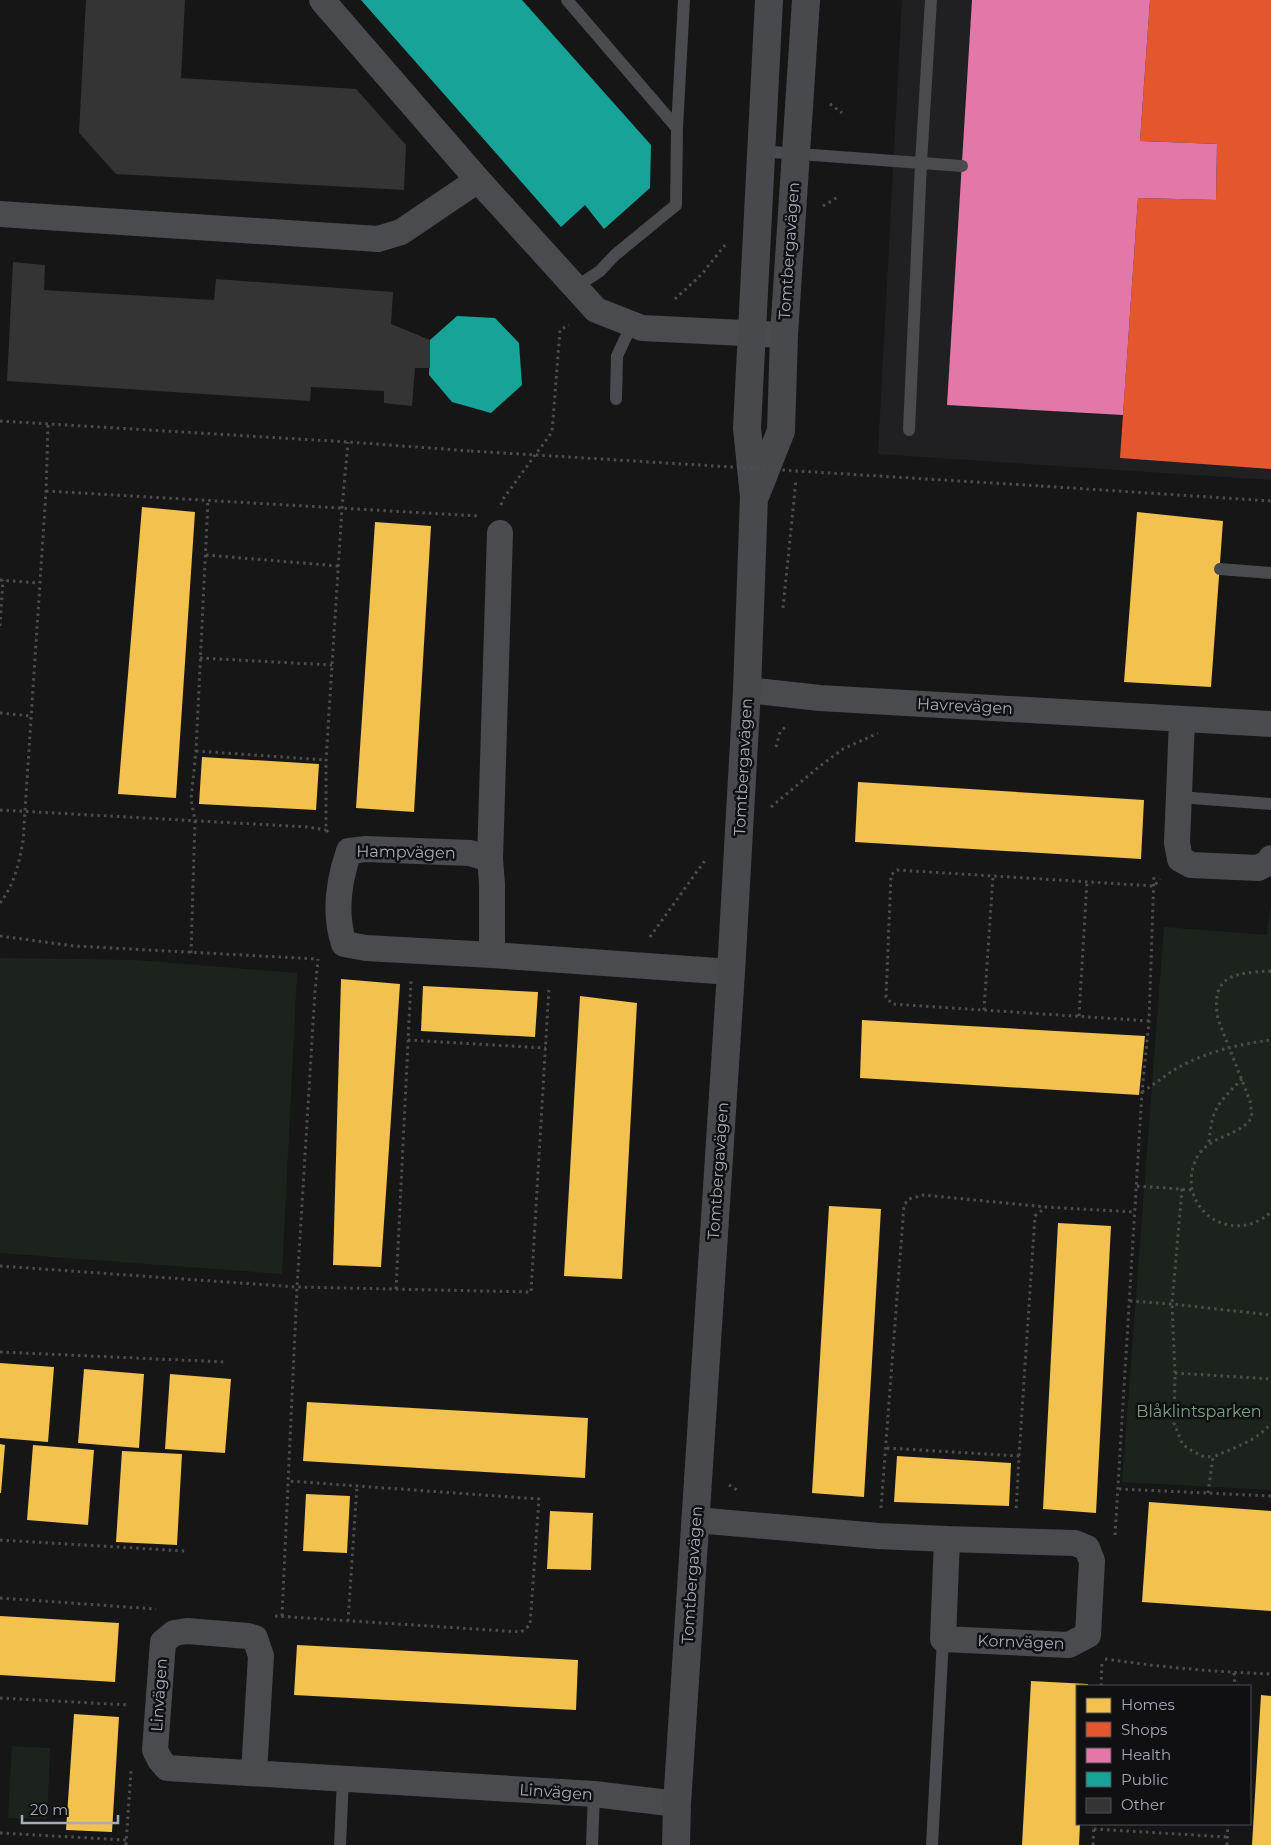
<svg xmlns="http://www.w3.org/2000/svg" width="1271" height="1845" viewBox="0 0 1271 1845" font-family="Montserrat,sans-serif">
<style>
.built{fill:#202022}
.green{fill:#1c231d}
.homes{fill:#f2c14e}
.shops{fill:#e4572e}
.health{fill:#e377a8}
.public{fill:#17a398}
.building{fill:#343435}
.lines{fill:none;stroke-linecap:round;stroke-linejoin:round}
.path{stroke:#4c4d51;stroke-width:3;stroke-dasharray:2.5 4;stroke-linecap:butt}
.lane{stroke:#4a4b4f;stroke-width:12}
.street{stroke:#4a4b4f;stroke-width:26}
.secondary{stroke:#48494d;stroke-width:28}
.path-bridge{stroke:#4c4d51;stroke-width:3;stroke-dasharray:2.5 4;stroke-linecap:butt}
.labels{text-anchor:middle;dominant-baseline:central;stroke-width:5;stroke-linejoin:round;paint-order:stroke}
.street-label{font-size:16px;fill:#a6abb8;stroke:#101012}
.park-label{font-size:16px;fill:#7ca480;stroke:#101012}
</style>
<rect width="100%" height="100%" fill="#161616"/>
<path class="built" d="M902 0H1271V480L878 454Z"/>
<path class="green" d="M1271 904V1490L1122 1482 1164 927 1267 935Z
M0 958 136 960 297 973 282 1274 0 1253Z
M12 1746 50 1748 47 1819 8 1818Z"/>
<path class="homes" d="M142 507 195 512 176 798 118 794Z
M1137 512 1223 521 1211 687 1124 682Z
M375 522 431 526 414 812 356 808Z
M202 757 319 764 316 810 199 804Z
M858 782 1144 800 1141 859 855 842Z
M341 979 400 984 381 1267 333 1265Z
M423 986 538 992 535 1037 421 1031Z
M580 996 637 1003 622 1279 564 1276Z
M862 1020 1145 1036 1139 1095 860 1078Z
M829 1206 881 1209 864 1497 812 1493Z
M1058 1223 1111 1226 1096 1513 1043 1509Z
M0 1363 54 1367 48 1442 0 1438Z
M84 1369 144 1374 139 1448 78 1443Z
M170 1374 231 1379 225 1453 165 1449Z
M307 1402 588 1418 585 1478 303 1461Z
M0 1444 5 1445 1 1493H0Z
M33 1445 94 1450 88 1525 27 1520Z
M122 1451 182 1454 177 1545 116 1542Z
M897 1456 1011 1463 1009 1506 894 1502Z
M306 1494 350 1496 347 1553 303 1551Z
M1149 1502 1271 1511V1611L1142 1602Z
M550 1511 593 1513 591 1570 547 1569Z
M0 1616 119 1623 115 1682 0 1675Z
M297 1645 578 1660 576 1710 294 1695Z
M1031 1681 1088 1684V1686H1077V1824H1080L1079 1845H1022Z
M1261 1695 1271 1696V1845H1252Z
M74 1714 119 1717 112 1832 66 1830Z"/>
<path class="shops" d="M1150 0H1271V469L1120 458 1138 198 1216 200 1217 144 1140 141Z"/>
<path class="health" d="M972 0H1150L1140 141 1217 144 1216 200 1138 198 1123 415 947 405Z"/>
<path class="public" d="M361 0H522L651 145 650 188 604 229 585 205 561 227Z
M457 316 495 318 519 343 522 385 491 413 452 402 429 375 430 340Z"/>
<path class="building" d="M86 0H185L181 78 356 89 406 145 404 190 116 174 79 133Z
M13 262 45 265 44 290 214 300 216 279 393 292 391 324 430 340V368H415L412 406 384 403V391L311 387 310 401 7 381Z"/>
<g class="lines">
<path class="path" d="M830 104 842 113
M823 206 838 197
M675 299 701 275 725 245
M0 421 348 442 471 451
M1041 486 1271 501
M46 491 478 516
M501 505 503 499 552 432 560 330 569 325
M206 555 339 566
M0 580 39 583
M783 608 796 480
M0 626 3 580
M200 658 332 665
M0 713 31 716
M776 747 780 732 788 725
M196 751 326 760
M771 807 820 766 843 749 878 733
M0 810 308 827 326 830
M328 832 326 830V760L342 508 348 442
M0 903C14 885 19 864 23 841L46 491 48 425
M0 936 74 946 317 959
M650 937 706 859
M191 953 195 820 191 800 196 751 208 500
M1271 971C1235 973 1210 974 1218 1019L1250 1101 1252 1117C1239 1139 1205 1133 1194 1164 1178 1210 1233 1247 1271 1212
M984 1010 993 876
M1079 1016 1087 881
M1149 1021 892 1004 886 997 891 875 897 870 1154 886 1160 879
M408 1040 546 1048
M1142 1092C1153 1085 1163 1077 1174 1070 1202 1053 1238 1044 1271 1040
M1209 1142C1212 1108 1218 1103 1242 1079
M1137 1186 1193 1190
M1182 1189 1172 1304 1175 1373 1174 1423 1182 1443 1187 1448 1202 1456 1213 1457
M0 1266 297 1287 531 1292 549 987
M396 1289 411 980
M1130 1301 1172 1304 1271 1315
M0 1352 226 1362
M1175 1373 1271 1379
M887 1448 1019 1456 1016 1512
M1019 1456 1035 1216 1046 1207
M729 1485 740 1492
M1119 1489 1271 1496
M1208 1493 1213 1457C1233 1448 1257 1441 1271 1423
M881 1508 904 1205 909 1199 924 1195 1046 1207 1134 1212
M1115 1535 1142 1092 1149 1021 1154 875
M0 1540 185 1551
M0 1598 156 1609
M275 1616 521 1632 530 1625 539 1499 288 1481
M282 1616 297 1287 315 991 318 959
M348 1621 357 1486
M1105 1659C1160 1667 1215 1672 1271 1674
M1234 1673 1235 1686
M1101 1686 1102 1662
M0 1698 129 1705
M1094 1829 1227 1837
M0 1833 126 1840
M126 1845 131 1771
M1093 1845 1094 1824
M1227 1845 1228 1824"/>
<path class="lane" d="M567 0 677 128
M760 151 962 166
M576 287 600 271 615 255 676 205 677 128 684 0
M616 399 617 356 632 324
M909 430 921 163 931 0
M1220 569 1271 573
M1179 797 1271 804
M340 1845 343 1779
M592 1845 594 1794
M932 1845 943 1639"/>
<path class="street" d="M322 0 478 180 596 310 642 328 784 335
M0 214 378 239 401 232 478 180
M747 690 820 698 1271 724
M1182 720 1177 843 1180 859 1191 865 1258 868 1268 863 1271 858
M490 859 500 533
M492 955V884L490 859 470 853 366 849 349 851C339 880 334 914 344 944L366 948 492 955 731 972
M696 1520 878 1536 947 1539 943 1639 1069 1645 1088 1635 1092 1561 1087 1548 1075 1543 947 1539
M254 1773 261 1656 255 1638 248 1636 187 1631 174 1633 163 1642 155 1750 160 1760 167 1768 594 1794 677 1804"/>
<path class="secondary" d="M756 494 781 431 784 335 806 0
M676 1845 677 1804 731 972 747 690 754 497 747 428 769 0"/>
<path class="path-bridge" d="M471 451 1041 486"/>
</g>
<g class="labels">
<g class="street-label">
<text transform="translate(789 251) rotate(-86)">Tomtbergavägen</text>
<text transform="translate(965 706) rotate(3)">Havrevägen</text>
<text transform="translate(743 767) rotate(-87)">Tomtbergavägen</text>
<text transform="translate(406 852) rotate(1)">Hampvägen</text>
<text transform="translate(718 1171) rotate(-86)">Tomtbergavägen</text>
<text transform="translate(692 1575) rotate(-86)">Tomtbergavägen</text>
<text transform="translate(1021 1642) rotate(2)">Kornvägen</text>
<text transform="translate(159 1695) rotate(-86)">Linvägen</text>
<text transform="translate(556 1792) rotate(4)">Linvägen</text>
</g>
<g class="park-label">
<text x="1199" y="1411">Blåklintsparken</text>
</g>
</g>
<rect x="1076" y="1685" width="175" height="140" fill="#101012" stroke="#4c4e54"/>
<rect x="1086" y="1698" width="25" height="15" fill="#f2c14e" stroke="#4c4e54"/>
<text x="1121" y="1710" font-size="15" fill="#a6abb8">Homes</text>
<rect x="1086" y="1722" width="25" height="15" fill="#e4572e" stroke="#4c4e54"/>
<text x="1121" y="1735" font-size="15" fill="#a6abb8">Shops</text>
<rect x="1086" y="1748" width="25" height="15" fill="#e377a8" stroke="#4c4e54"/>
<text x="1121" y="1760" font-size="15" fill="#a6abb8">Health</text>
<rect x="1086" y="1772" width="25" height="15" fill="#17a398" stroke="#4c4e54"/>
<text x="1121" y="1785" font-size="15" fill="#a6abb8">Public</text>
<rect x="1086" y="1798" width="25" height="15" fill="#343435" stroke="#4c4e54"/>
<text x="1121" y="1810" font-size="15" fill="#a6abb8">Other</text>
<path d="M22 1815v8h96v-8" fill="none" stroke="#a6abb8" stroke-width="2.5"/>
<text x="30" y="1815" font-size="15" fill="#a6abb8" stroke="#101012" stroke-width="4" paint-order="stroke">20 m</text>
</svg>
